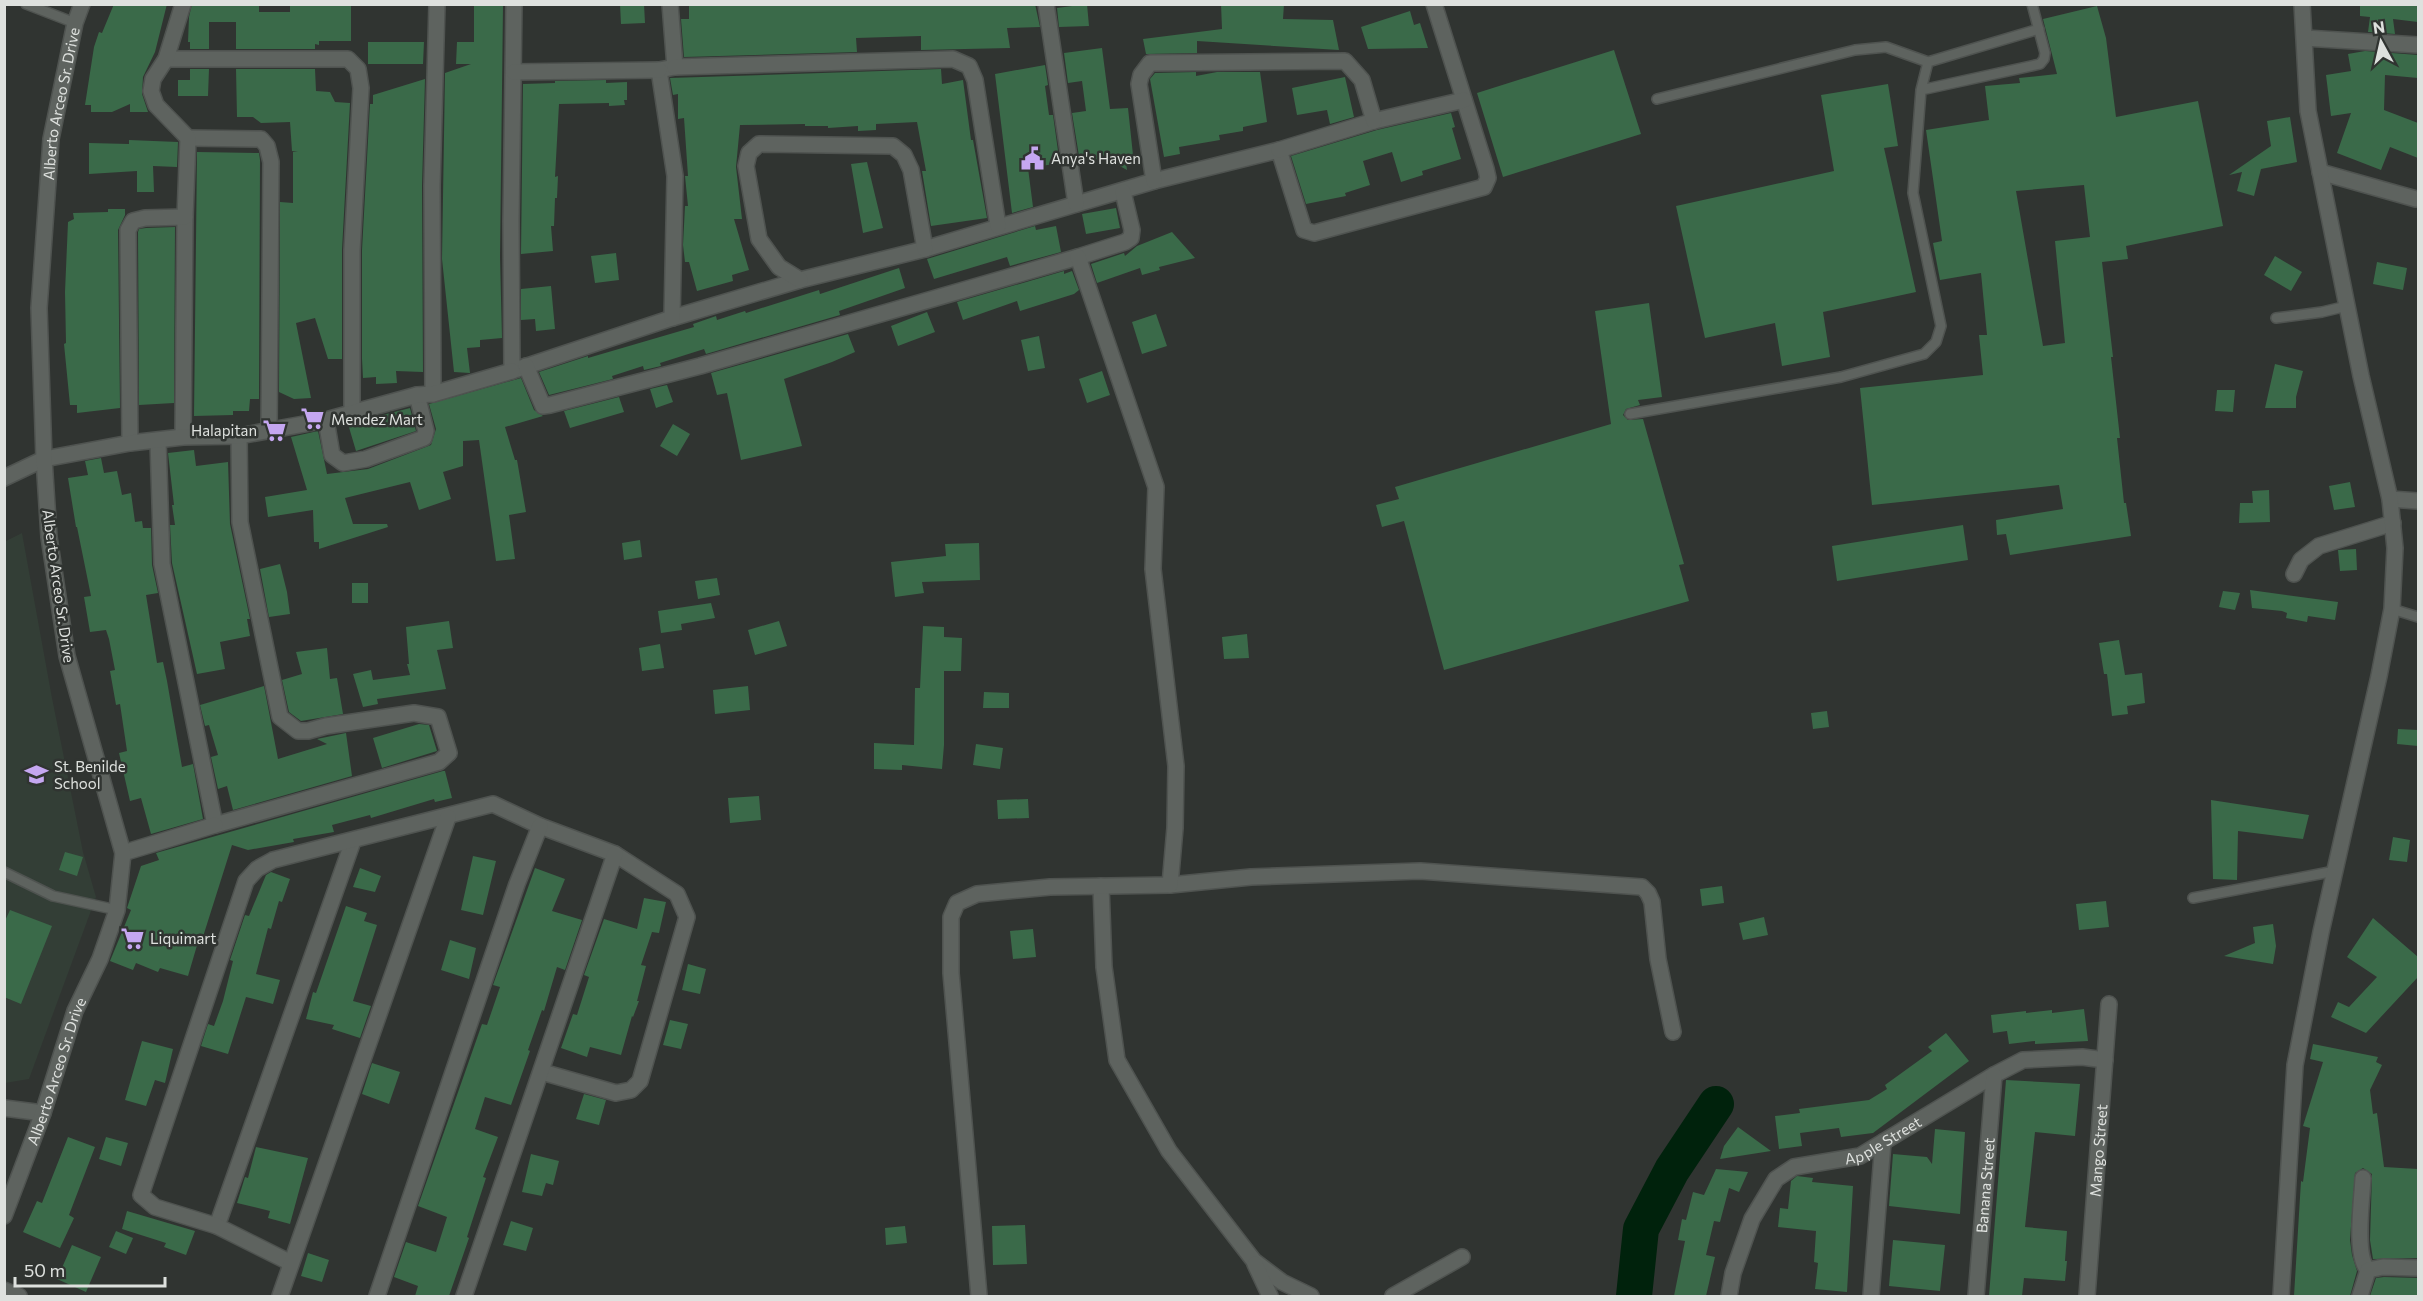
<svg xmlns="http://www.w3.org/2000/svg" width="2423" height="1301" viewBox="0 0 2423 1301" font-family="Commissioner,sans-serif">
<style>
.built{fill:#333e36}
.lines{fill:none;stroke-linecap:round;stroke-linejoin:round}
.river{stroke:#00220c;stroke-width:36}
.building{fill:#3a6a49;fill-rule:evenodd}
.service-casing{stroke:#4f5350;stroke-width:12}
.minor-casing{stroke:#4f5350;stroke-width:18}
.tertiary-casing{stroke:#4f5350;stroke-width:18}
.service{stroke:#5e635f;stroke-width:9}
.minor{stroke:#5e635f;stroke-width:15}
.tertiary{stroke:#5e635f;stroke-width:15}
.labels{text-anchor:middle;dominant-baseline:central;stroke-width:5;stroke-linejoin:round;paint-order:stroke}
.street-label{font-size:15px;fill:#dee1de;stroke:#303431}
.poi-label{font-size:15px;fill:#dee1de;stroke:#303431;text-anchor:start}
</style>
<rect width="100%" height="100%" fill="#303431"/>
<path class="built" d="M22 533 52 698 83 852 96 897 29 1079 5 1083 4 542Z"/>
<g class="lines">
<path class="river" d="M1634 1296 1641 1229 1672 1170 1716 1104"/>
</g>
<path class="building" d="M114 4H167L155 52 143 77 142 94 148 112H130V104L112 112H91V105H85L94 47 99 32 102 33Z
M192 4H259V12H290V4H351V41H319V45L315 44V49H236V22H209V49H190V42H188L189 17Z
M620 4H644L645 23 621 24Z
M689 4H1035L1040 27 1007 28 1010 48 921 50V36L856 38 857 52 684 57 681 19H689Z
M1087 4 1089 26 1059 27 1057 8Z
M1221 4H1284L1283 19 1333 20 1339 50 1197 41V53L1146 54 1143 39 1222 29Z
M2360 4H2418V22L2393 19 2395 34 2368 32 2370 17 2360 16Z
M474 5 503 6 500 257 502 338 480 340V347L467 348 470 373 454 372 442 259 445 73 471 64H456L457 42H474Z
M2097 6 2106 38 2116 117 2198 101 2223 226 2126 246 2128 259 2102 262 2113 357H2111L2120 438H2117L2124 503H2126L2131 536 2010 555 2006 534 1997 535 1996 520 2063 509 2059 485 1872 505 1860 388 1983 375 1979 335H1987L1981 273 1940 280 1933 243 1942 241 1926 130 1989 120 1985 86 2020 83 2019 78 2057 74 2043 19ZM2084 185 2090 237 2055 241 2065 343 2043 346 2016 191Z
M1410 11 1414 25 1420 23 1428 48 1368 49 1361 27Z
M368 42H424L423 64H368Z
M1102 48 1110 109 1128 108 1133 155H1125L1127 170 1105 158 1092 160 1091 154 1079 156 1072 113 1086 111 1082 81 1068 83 1064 53Z
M1614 50 1641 134 1503 177 1477 93Z
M2365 51 2418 55V78L2385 75 2384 110 2418 123V158L2390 147 2381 170 2337 153 2351 113 2331 116 2326 75 2351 71 2348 54Z
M1045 65 1048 85 1045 86 1049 115H1053L1059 158 1054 159V164L1028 168 1033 207 1012 213 995 74Z
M190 69H209L208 96H178V80H190Z
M236 69H315L316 91 330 92 335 102 350 103 342 250V359H328L315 318 296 323 311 398 294 399 279 392 280 202 293 203V152H298L292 151 290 122 261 123 253 117H237Z
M941 69 942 84 963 80 971 140H973L987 218 931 226 922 171H926L917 122 876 124V130L858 131V126L828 128V126H805V124L740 125 736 167 742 219H734L749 270 732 275 733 281 697 291 689 262H685L683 245 685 206H688L685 176H688L684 118 678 119V94L673 95 670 78Z
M1196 72V76L1217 72H1260L1267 122 1243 127V131L1219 135 1220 140 1179 147 1180 154 1164 157 1150 79 1155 73Z
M1345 77 1354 117 1330 124 1327 110 1297 115 1292 88Z
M425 79 422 186 423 372 396 371 397 383 376 384V377L363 378 362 359V250L370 104H373V95Z
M606 80V83L627 82V100H624L625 105 609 106V103L559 104 555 177 558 176 557 198H555L554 226H551L553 251 521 254 523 84 555 83V81Z
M1888 84 1898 146 1884 148 1916 292 1823 312 1830 357 1782 366 1775 323 1705 338 1676 206 1834 171 1821 95Z
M1451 113 1455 127 1452 128 1461 159 1422 171 1423 175 1401 182 1392 152 1363 161 1370 185 1345 193 1346 196 1306 204 1291 156 1377 130Z
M2290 117 2297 162 2261 169 2254 196 2237 191 2242 172 2229 175 2271 146 2267 121Z
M129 140 178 142 177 167 153 166 154 192H137V171L89 174V143L129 144Z
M197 152 259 153 260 160 259 399H250L249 411H233V415L194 416Z
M867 162 883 228 863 233 851 164Z
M1116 208 1120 228 1086 234 1082 214Z
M108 209H125V215L118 230 120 408 77 413V405H70L64 344 66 343 65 292 68 222 74 219 73 213 108 212Z
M1035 226 1036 230 1056 226 1061 252 1010 266 1007 257 934 279 927 259Z
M175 227 174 403 139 405 138 232 139 229 146 228Z
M1172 232 1195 258 1159 267 1160 270 1142 275 1140 268 1097 283 1091 264 1124 253 1125 256 1137 246Z
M616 253 619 280 595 283 591 256Z
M2275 256 2302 272 2291 291 2264 275Z
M2377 262 2407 268 2403 290 2373 284Z
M899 268 905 288 839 311 840 315 706 354 704 349 701 350 660 363 661 366 644 370 643 366 612 376 613 379 549 395 539 372 588 356V358L694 327 693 324 716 316 717 320 745 311 746 313 819 290 820 294Z
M1064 271V274L1072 271 1079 290 1074 294 1020 311 1017 301 963 320 957 302Z
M551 286 555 329 536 331 535 319 521 320V289Z
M1649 303 1662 397 1638 400 1640 405 1626 409 1623 415 1628 420 1643 419 1684 564 1679 565 1689 601 1444 670 1404 521 1382 527 1376 505 1399 499 1395 487 1611 424 1595 311Z
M927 312 935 332 898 346 891 326Z
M1156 314 1167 346 1142 354 1132 322Z
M848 334 855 352 832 362 784 379 802 446 741 460 727 393 717 395 711 373Z
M1039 336 1045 368 1028 371 1021 340Z
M2275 364 2303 371 2296 397V408H2265Z
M1102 371 1110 395 1087 403 1079 379Z
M521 378 534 410 543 416 505 427 515 460H517L526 512 509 515 515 559 496 561 479 440 463 441V466L443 472 451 499 419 510 410 482 345 498 353 524H387L388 527 319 549V542H314L313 510 268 517 265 497 307 490 291 437 318 431 327 474 368 469 431 445 436 429 429 404Z
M667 385 673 402 656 408 650 389Z
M2217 390H2235L2233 412 2215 411Z
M619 397 624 412 570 428 564 411Z
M410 408 416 431 356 451 348 424Z
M673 424 690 434 677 456 660 446Z
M194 450 196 466 228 462 230 524 250 619H247L250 636 220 642 225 669 197 674 172 563 170 525H175L172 505H174L168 453Z
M101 458 104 473 117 471 122 495 131 493 135 522 142 521 143 528H151L152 565 158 593 146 595 157 663 163 662 167 681 182 767 193 764 203 819 151 834 141 798 130 801 119 753 127 751 120 704 116 705 110 671 115 670 109 639 106 630 90 632 84 597 91 596 77 527H76L68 478 88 475 85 461Z
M2350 482 2355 507 2334 510 2329 486Z
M2269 490 2270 522 2239 523 2240 503H2253L2252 491Z
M1963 525 1968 560 1837 581 1832 546Z
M640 540 642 557 624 560 622 543Z
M979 543 980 580 922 582 924 593 895 597 891 562 946 556 945 544Z
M2356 549 2357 570 2340 571 2338 550Z
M280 564 287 592 290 614 269 617 260 569Z
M717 578 720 595 698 599 695 581Z
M352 583H368V603H352Z
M2250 590 2338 602 2335 620 2308 616 2307 622 2286 618 2287 613 2282 611 2252 608Z
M2223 591 2240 593 2235 610 2219 607Z
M711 603 715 618 681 624 682 630 661 633 658 611Z
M449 621 453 648 437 650 446 689 377 699 378 704 363 707 353 674 371 670 373 680 410 675 407 664H409L406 627Z
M779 621 787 646 755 655 748 630Z
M923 626 944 627V637L962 638 961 671H944V745L942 769 902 765V770L874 769V743L914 745 915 688H920Z
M1247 634 1249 658 1224 659 1222 637Z
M2119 640 2125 675 2142 673 2145 703 2127 706 2128 714 2112 716 2107 674H2104L2099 643Z
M660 644 664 668 642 671 639 648Z
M327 648 330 679 337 678 343 714 301 721 289 712 282 680 302 674 296 652Z
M264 686 278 759 327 744 317 739 346 733 352 776 233 810 227 786 218 789 211 757 218 755 209 725 205 726 200 705Z
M748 686 750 710 715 714 713 690Z
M984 692 1009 693V708H983Z
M1827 711 1829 727 1813 729 1811 713Z
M419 724 429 725 437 751 382 768 373 738Z
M2398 729 2418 730V746L2397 744Z
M976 744 1003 748 1000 769 973 765Z
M443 771H445L452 798 435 802 434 799 371 818 370 815 332 825 334 832 293 839 294 842 248 850 232 845 201 943 198 942 188 976 160 968 158 972 136 963 133 970 110 961 131 910 127 908 141 866 159 860 156 853Z
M759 796 761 820 730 823 728 798Z
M1028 799 1029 818 998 819 997 800Z
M2211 800 2309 815 2303 839 2238 831 2237 880 2213 879Z
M2393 837 2410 840 2407 862 2389 860Z
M65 852 83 857 77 876 59 870Z
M473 856 496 861 483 915 461 910Z
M360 868 381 876 375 892 353 887Z
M535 868 565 879 552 911 582 920 565 970 557 967 544 1011 542 1010 528 1050 530 1051 511 1105 485 1097 475 1129 498 1137 483 1177 486 1178 467 1237 469 1238 449 1296H415L418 1286 394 1277 406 1242 436 1252 447 1217 418 1206 482 1024 487 1025 500 987 493 985Z
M271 872 290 879 282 902 279 901 271 929 268 928 256 974 280 980 273 1004 246 997 228 1054 201 1046 208 1024 214 1026 223 1001 233 961 230 960 245 915 249 916 266 875Z
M1722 886 1724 903 1702 906 1700 889Z
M644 898 666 902 659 933 652 932 641 965 646 966 637 1001H639L633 1017 632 1016 621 1055 590 1047 587 1057 561 1048 573 1014 577 1015 589 977 584 975 604 919 637 929Z
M2106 901 2109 927 2079 930 2076 904Z
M346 906 367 913 364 921 377 925 353 1001 371 1006 360 1038 332 1029 334 1025 306 1019 313 992 316 993Z
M10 910 52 926 21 1004 4 997V923Z
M1764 917 1768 935 1743 940 1739 923Z
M2373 918 2418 957V977L2366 1033 2331 1017 2338 1002 2349 1007 2377 977 2347 957Z
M2273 924 2276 946 2273 964 2224 956 2255 943 2253 927Z
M1033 929 1036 957 1013 959 1010 931Z
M450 940 476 948 469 979 441 970Z
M688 964 706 969 700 994 682 990Z
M2084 1009 2088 1041 2035 1044V1041L2009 1044 2007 1031 1993 1033 1991 1015 2026 1011V1013L2052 1010V1013Z
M670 1020 688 1024 681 1049 663 1045Z
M1946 1033 1969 1061 1873 1133 1841 1137 1839 1128 1800 1133 1802 1146 1779 1149 1775 1116 1800 1113 1799 1109 1869 1100 1887 1089 1885 1085 1932 1051 1928 1047Z
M142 1041 173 1049 165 1083 155 1080 146 1106 125 1100Z
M2313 1044 2378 1057 2376 1062 2382 1065 2370 1090 2373 1114 2377 1113 2384 1167 2418 1169V1258L2373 1259 2370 1240 2372 1174 2363 1168 2355 1173 2350 1240 2352 1255 2357 1271 2350 1296H2294L2301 1181 2303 1182 2310 1128 2303 1126 2323 1062 2310 1059Z
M372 1063 400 1072 389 1104 362 1094Z
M2006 1080 2080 1084 2075 1136 2035 1132 2025 1227 2067 1231 2065 1261H2067L2065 1281 2024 1278 2022 1296H1989Z
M584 1094 606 1100 599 1125 576 1119Z
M1738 1127 1771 1151 1720 1159 1724 1146Z
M1935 1129 1965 1132 1960 1214 1889 1206 1893 1154 1927 1157 1932 1164Z
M68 1137 95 1147 69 1215 74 1218 60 1248 23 1232 37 1201 42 1203Z
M106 1137 128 1143 121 1166 99 1159Z
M256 1147 308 1158 290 1224 268 1218 270 1211 237 1203 245 1177 248 1178Z
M531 1154 559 1161 553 1185 546 1183 542 1196 522 1192Z
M1716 1169 1748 1172 1739 1192 1729 1188 1720 1222 1714 1221 1706 1255 1715 1257 1706 1296H1674L1685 1241 1678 1240 1682 1219 1686 1220 1693 1192 1704 1195Z
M1797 1176 1813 1178 1812 1182 1853 1186 1847 1292 1815 1289 1818 1263 1814 1262 1816 1231 1778 1227 1780 1208 1788 1209 1791 1181Z
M127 1211 195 1231 186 1255 164 1247 166 1243 122 1229Z
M511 1221 533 1228 526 1251 503 1245Z
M1025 1225 1027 1264 993 1265 992 1226Z
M905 1226 907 1243 886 1245 885 1228Z
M116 1231 133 1238 126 1254 109 1247Z
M1893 1240 1945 1245 1940 1291 1889 1286Z
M72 1245 101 1257 86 1292 57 1279Z
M308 1253 329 1260 322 1282 301 1276Z
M2384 1277 2418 1278V1296H2370L2376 1278Z"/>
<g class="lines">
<defs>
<path id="service" d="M26 4 75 23
M1928 62 2039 29
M1657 99 1855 50 1886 47 1928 62 1921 90 2040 64 2044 59 2045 53 2032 4
M2276 318 2322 312 2347 306
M1630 414 1841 377 1924 354 1936 342 1941 326 1913 193 1921 90
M2392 609 2418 617
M4 872 53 896 117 910
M2193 898 2335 871"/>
<g id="minor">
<path d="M514 4 511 221 512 371 672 318 800 280 925 249 1154 181 1279 150 1304 230 1314 233 1484 187 1488 178 1486 169 1434 4"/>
<path d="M670 4 675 67 659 70 675 176 672 318"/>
<path d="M1046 4 1076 204"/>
<path d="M2305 38 2418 45"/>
<path d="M166 59H348L358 69 361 88 352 250V411"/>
<path d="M675 67 953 59 969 66 975 80 998 226"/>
<path d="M514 72 659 70"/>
<path d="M188 138 261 139 267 146 271 162 269 429"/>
<path d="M1279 150 1374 121 1464 100"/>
<path d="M2320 172 2416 199"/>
<path d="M1154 181 1139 84 1141 75 1150 63 1345 61 1362 80 1374 121"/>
<path d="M800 280 779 267 759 239 746 166 749 153 759 144 893 146 904 155 911 170 925 249"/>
<path d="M526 366 543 406 550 405 700 366 1078 257 1125 242 1131 238 1132 230 1123 192"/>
<path d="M433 394 432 186 437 4"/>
<path d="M326 420 332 455 343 463 366 459 424 438 426 431 417 395"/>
<path d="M183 437 185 217"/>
<path d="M158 441 162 564 215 825 439 762 449 753 438 717 414 713 326 726 308 731H298L280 717 240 522 239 436"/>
<path d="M130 443 128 230 133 221 145 218 185 217 188 138 156 105 151 91 153 79 166 59 183 4"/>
<path d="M44 459 130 443 183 437 239 436 326 420 417 395 433 394 512 371"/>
<path d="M2390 499 2418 501"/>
<path d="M2294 574 2301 560 2319 546 2393 523"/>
<path d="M123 853 215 825"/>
<path d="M1170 885 1251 877 1420 871 1642 887 1648 893 1652 902 1658 959 1673 1032"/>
<path d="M1101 886 1104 967 1117 1060 1169 1151 1254 1261 1282 1282 1311 1296"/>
<path d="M4 1108 43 1113"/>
<path d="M2363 1178C2362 1199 2354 1256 2368 1270"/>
<path d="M217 1226 353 841"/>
<path d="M291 1263 217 1226 155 1207 141 1195 246 881 257 869 273 860 493 804 540 826 615 854 677 894 687 917 640 1081 631 1090 616 1093 542 1072"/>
<path d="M1255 1264 1270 1296"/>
<path d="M4 1290 19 1296"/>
<path d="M280 1296 448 817"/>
<path d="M377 1296 517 884 540 826"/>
<path d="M464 1296 615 854"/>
<path d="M979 1296 951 973V917L957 903 977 894 1050 887 1170 885 1175 828 1176 766 1153 569 1156 487 1078 257"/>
<path d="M1393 1296 1462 1257"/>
<path id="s1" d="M1729 1296 1733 1273 1752 1219 1776 1179 1794 1167 1860 1156 1994 1075 2023 1060 2082 1057 2105 1060"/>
<path d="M1871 1296 1883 1142"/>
<path id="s2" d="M1976 1296 1994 1075"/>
<path id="s3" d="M2087 1296 2109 1004"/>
<path d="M2360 1296 2368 1270 2383 1267 2418 1268"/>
</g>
<g id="tertiary">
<path d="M4 478 44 459"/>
<path id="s4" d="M4 1216 43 1113 75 1011 100 959 117 910 123 853 67 656 49 537 44 459 39 308 51 139 75 23 82 4"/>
<path d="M2281 1296 2295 1065 2321 932 2379 676 2392 609 2395 548 2390 499 2361 376 2308 111 2302 4"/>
</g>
</defs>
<use href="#service" class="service-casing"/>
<use href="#minor" class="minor-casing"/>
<use href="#tertiary" class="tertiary-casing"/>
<use href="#service" class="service"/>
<use href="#minor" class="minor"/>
<use href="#tertiary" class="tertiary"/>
</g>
<defs>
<symbol id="civic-bare" viewBox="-9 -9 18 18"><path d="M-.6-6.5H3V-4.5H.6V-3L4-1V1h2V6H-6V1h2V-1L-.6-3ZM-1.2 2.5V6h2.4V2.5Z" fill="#c5a7f1" stroke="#303431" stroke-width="2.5" paint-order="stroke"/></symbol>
<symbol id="supermarket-bare" viewBox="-9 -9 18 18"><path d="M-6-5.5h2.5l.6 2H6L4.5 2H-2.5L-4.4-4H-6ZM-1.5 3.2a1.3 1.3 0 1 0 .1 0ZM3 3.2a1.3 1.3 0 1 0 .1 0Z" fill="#c5a7f1" stroke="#303431" stroke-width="2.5" paint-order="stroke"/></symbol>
<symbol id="school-bare" viewBox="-9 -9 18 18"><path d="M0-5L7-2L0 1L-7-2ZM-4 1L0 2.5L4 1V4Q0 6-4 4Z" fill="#c5a7f1" stroke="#303431" stroke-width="2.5" paint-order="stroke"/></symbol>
</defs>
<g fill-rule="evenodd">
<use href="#civic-bare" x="1016" y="142" width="33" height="33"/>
<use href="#supermarket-bare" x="296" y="402" width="33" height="33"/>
<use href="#supermarket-bare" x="258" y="414" width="33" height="33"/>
<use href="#school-bare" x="20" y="758" width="33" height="33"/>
<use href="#supermarket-bare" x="116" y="922" width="33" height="33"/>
</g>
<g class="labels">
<g class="street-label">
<text stroke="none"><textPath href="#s4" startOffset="1144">Alberto Arceo Sr. Drive</textPath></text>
<text transform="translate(59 586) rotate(82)">Alberto Arceo Sr. Drive</text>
<text stroke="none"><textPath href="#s4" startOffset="154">Alberto Arceo Sr. Drive</textPath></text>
<text stroke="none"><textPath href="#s1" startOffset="243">Apple Street</textPath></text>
<text stroke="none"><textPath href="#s3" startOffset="146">Mango Street</textPath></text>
<text stroke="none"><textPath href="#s2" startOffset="111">Banana Street</textPath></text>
</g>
<g class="poi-label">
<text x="1051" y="158">Anya's Haven</text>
<text x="331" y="419">Mendez Mart</text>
<text x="257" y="430" text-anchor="end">Halapitan</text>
<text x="54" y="766">St. Benilde<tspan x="54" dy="17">School</tspan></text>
<text x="150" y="938">Liquimart</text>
</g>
</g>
<rect width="2423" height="1301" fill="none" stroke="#dee1de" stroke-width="12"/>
<g transform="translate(2381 42) rotate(352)" stroke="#303431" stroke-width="4.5" paint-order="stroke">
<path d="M0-4.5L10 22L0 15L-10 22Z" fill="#dee1de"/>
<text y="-9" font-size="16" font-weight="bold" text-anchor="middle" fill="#dee1de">N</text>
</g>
<path d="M15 1277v9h150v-9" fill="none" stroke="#dee1de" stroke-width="3"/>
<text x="24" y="1277" font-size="18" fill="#dee1de" stroke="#303431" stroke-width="4.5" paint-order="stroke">50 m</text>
</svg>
